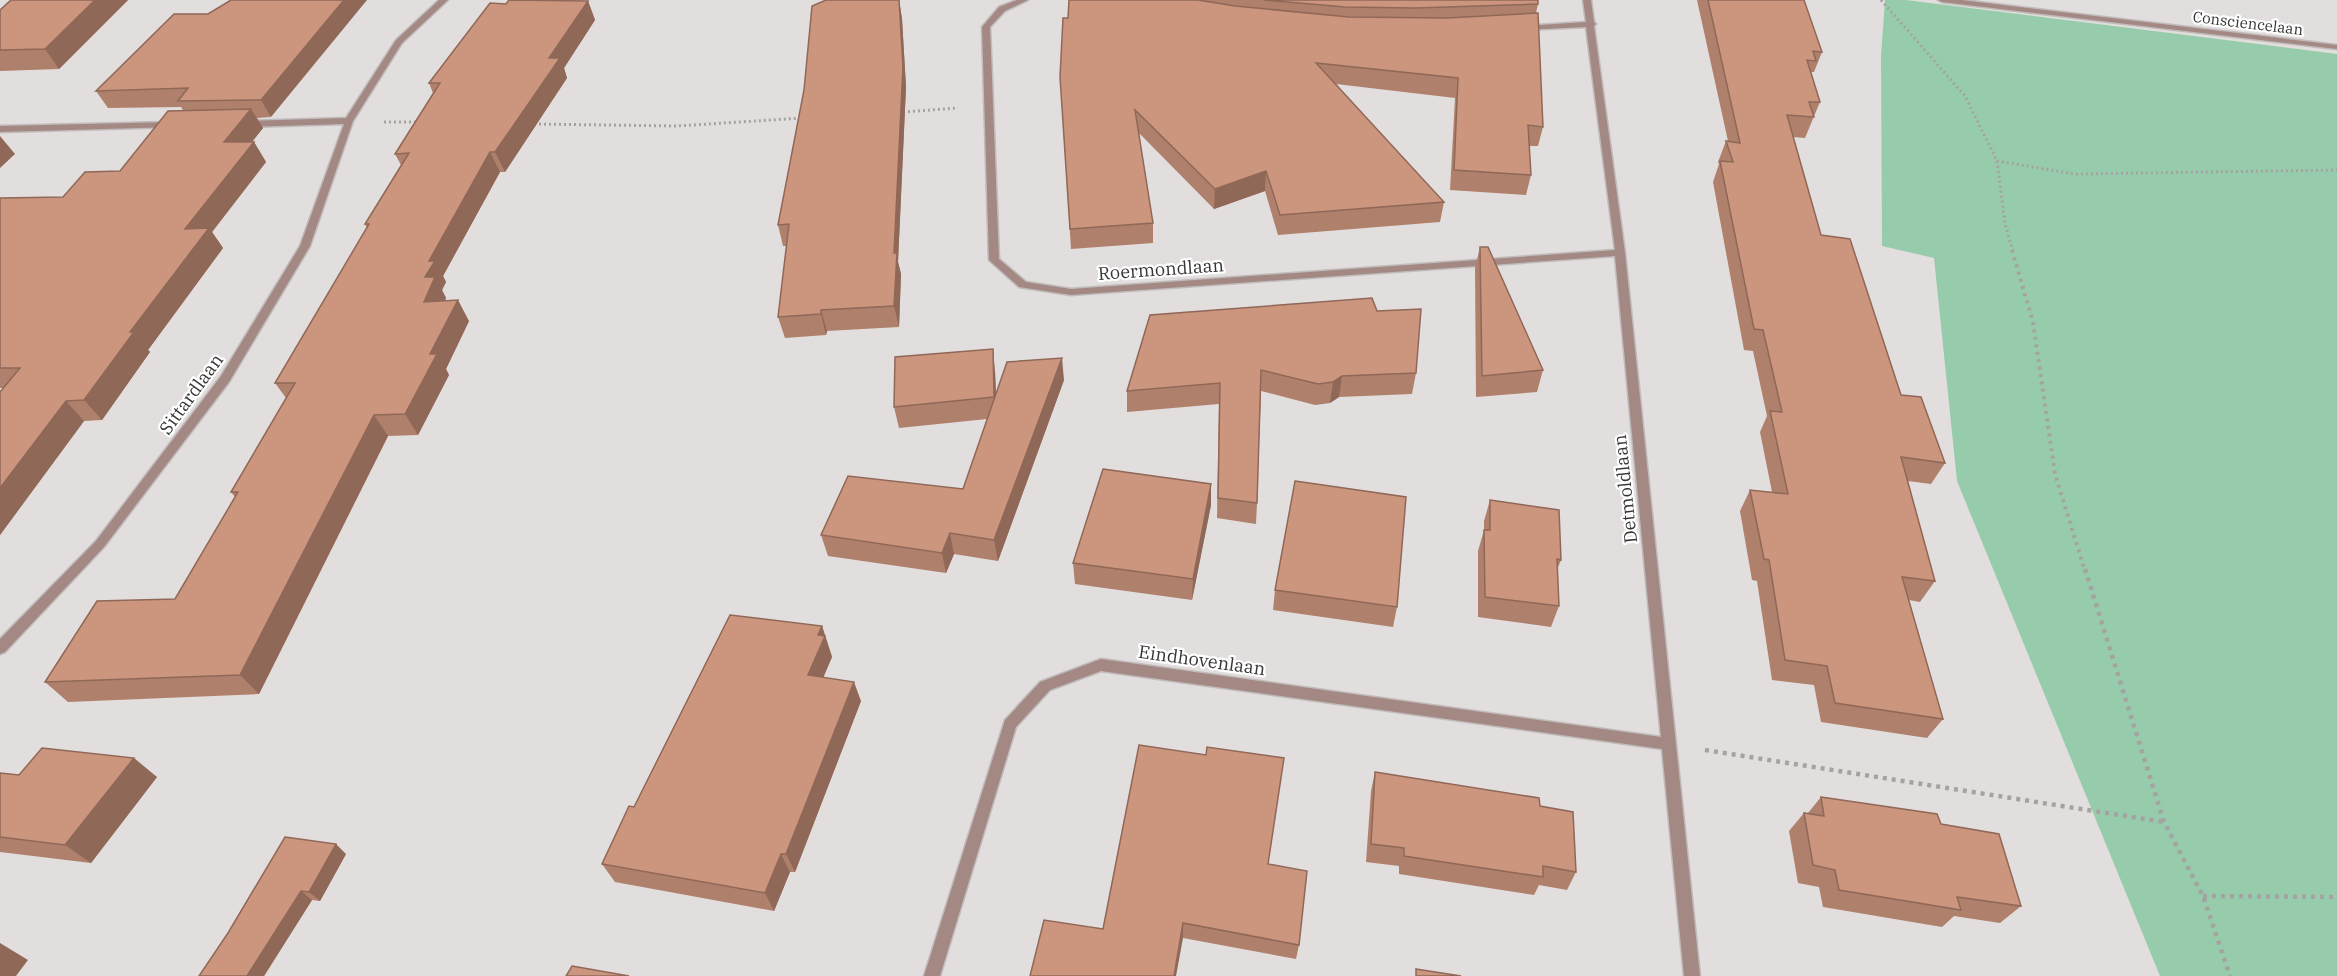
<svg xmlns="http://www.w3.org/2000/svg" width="2337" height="976" viewBox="0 0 2337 976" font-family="'IBM Plex Serif',serif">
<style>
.green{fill:#96ccab}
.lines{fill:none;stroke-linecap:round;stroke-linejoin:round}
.street-casing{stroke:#c0bcbb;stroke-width:3}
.path-far2{stroke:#a5a3a2;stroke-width:3;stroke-dasharray:2 3;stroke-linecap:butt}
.path-far1{stroke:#a5a3a2;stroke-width:4;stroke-dasharray:3 4.5;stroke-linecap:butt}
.path{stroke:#a5a3a2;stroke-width:4.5;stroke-dasharray:4 5;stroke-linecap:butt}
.street{fill:#a38883;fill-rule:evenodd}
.wall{fill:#af806c}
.shaded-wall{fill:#8f6858}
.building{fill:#cc957e;stroke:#8f6858;stroke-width:1.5}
.labels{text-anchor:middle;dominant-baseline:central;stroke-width:4.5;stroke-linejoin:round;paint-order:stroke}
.far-street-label{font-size:15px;fill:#373635;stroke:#fff}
.street-label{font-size:18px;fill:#373635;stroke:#fff}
</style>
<rect width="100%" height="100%" fill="#e2dedd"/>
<path class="green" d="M1885 0H1906L2337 54V976H2160L1957 481 1934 258 1882 246 1881 56Z"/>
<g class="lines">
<defs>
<path id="street" d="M439 0H448L402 43 353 121 310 246 229 382 104 547 5 652 0 654V639L96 541 221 376 300 246 344 124 246 127 242 124 246 121 346 118 396 40Z
M1017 0H1028L1005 11 990 27 999 259 1026 282 1071 289 1615 250 1586 27 1523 30 1519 28 1523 26 1586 22 1583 0H1591L1594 22 1596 24 1594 26 1625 253 1700 976H1684L1662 749 1101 671 1050 690 1016 727 940 976H924L1005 720 1040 682 1101 659 1661 737 1615 256 1071 295 1019 287 989 260 982 27 999 7Z
M1938 0H1962L2337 45V49L1942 2Z
M171 122 175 125 174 127 0 132V126Z"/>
</defs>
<use href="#street" class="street-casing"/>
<path class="path-far2" d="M1881 0 1965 96 1997 161 2005 224 2013 252
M903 112 958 108
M384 122H419
M534 124 677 126 802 118
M1997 161 2075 174 2337 170"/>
<path class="path-far1" d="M2012 250 2033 322 2055 474 2085 571"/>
<path class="path" d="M2085 569 2164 822 2203 896 2230 976
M1705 750 2164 822
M2203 896 2337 897"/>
<use href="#street" class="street"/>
</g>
<path class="wall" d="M11 0H128L59 69 0 71V10Z
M231 0 271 117 257 118 263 128 252 142H254L266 162 212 232 223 248 148 350 150 352 102 420 84 421 0 535V392L3 388H0V198L63 197 120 171 183 110 181 107 108 108 96 91 208 14Z
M899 0 902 19 906 87 898 262 901 274 899 327 827 331 826 335 785 338 778 317 787 246H783L778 225Z
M1069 0H1538V4L1536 13 1543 127 1538 146H1529L1531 175 1526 195 1450 190 1455 98 1336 84 1444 202 1440 222 1278 235 1265 191 1214 209 1139 133 1153 223V243L1071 249 1060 77 1068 18Z
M1697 0H1804L1822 52 1814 72H1812L1811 73 1820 102 1805 138 1793 137 1821 235 1901 395 1945 463 1931 484 1908 481 1935 581 1920 602 1909 600 1943 719 1927 738 1821 722 1814 685 1772 680 1757 581 1752 580 1740 511 1750 490 1772 492 1760 432 1767 416 1753 351 1744 350 1713 182 1719 164 1718 162 1726 141H1728Z
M588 1 595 20 564 68 567 78 505 172H500L443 276 446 282 442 290 446 298 445 301 469 321 446 369 449 375 418 435 388 436 259 694 68 702 45 682 175 599 235 497 231 492 286 398 275 383 367 228 365 224 401 165 395 154 433 93 429 83 506 4Z
M1480 247 1543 370 1537 392 1476 397 1475 268Z
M1377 311 1416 373 1412 394 1339 397 1330 403 1315 405 1261 391 1257 503 1256 524 1217 518 1219 404 1127 412V391Z
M995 371 996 393 1064 380 998 561 954 554 946 573 828 556 821 535 963 489 987 419 899 428 894 407Z
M1490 500 1561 560 1557 570 1559 606 1551 627 1478 617V551L1484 530V521Z
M1211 505 1192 600 1075 584 1073 563Z
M1275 590 1397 607 1393 627 1273 610Z
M822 626 832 657 823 677 861 701 795 872H790L774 911 615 882 602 864 634 807Z
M1375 772 1540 806 1576 872 1567 890 1539 885 1534 895 1399 874V866L1366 862 1371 791Z
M0 773 19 775 157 777 91 863 0 852Z
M1821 797 1941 824 2021 906 2000 923 1954 916 1942 927 1823 907 1819 887 1798 883 1789 831 1804 813H1808Z
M346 854 320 901 312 900 264 976H199Z
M1269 864 1299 945 1296 959 1183 938 1103 929Z"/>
<path class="shaded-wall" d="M95 0H128L59 69 45 49Z
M344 0H367L271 117 261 100Z
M899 0 902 19 906 87 898 262 901 274 899 327 894 306V253Z
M588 1 595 20 564 68 567 78 505 172 495 152 549 58Z
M251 109 263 128 236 162 224 142Z
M0 136 15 154 0 168Z
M254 142 266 162 212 232 223 248 148 350 150 352 102 420 84 400 130 332 185 229Z
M490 152 500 172 443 276 446 282 442 290 446 298 435 323 424 302 425 277 429 261Z
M1266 171 1265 191 1214 209 1215 189Z
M458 300 469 321 446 369 449 375 418 435 405 414 430 354Z
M821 310 827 331 826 335 821 314Z
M993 349 995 371 997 418 994 397Z
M1062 358 1064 380 998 561 994 540Z
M1342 376 1339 397 1330 403 1333 382Z
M66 401 84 421 0 535V488Z
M374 415 388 436 259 694 240 675Z
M1211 484V505L1192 600 1193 579Z
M950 533 954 554 946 573 942 553Z
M822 626 832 657 816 695 808 675 818 635Z
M854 682 861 701 795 872 786 854Z
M134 758 157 777 91 863 65 845Z
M336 844 346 854 320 901 309 892Z
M781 854 790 872 774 911 765 893Z
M301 891 312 900 264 976H247Z
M1183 923V938L1176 976H1174Z
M0 943 28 960 16 976H0Z"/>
<path class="building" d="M11 0H95L45 49 0 50V10Z
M231 0H344L261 100 178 101 188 88 96 91 174 14H208Z
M509 0 588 1 549 58H560L495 152H490L429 261H435L425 277H435L424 302 458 300 430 354H437L405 414 374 415 240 675 45 682 97 601 175 599 238 492H231L295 383H275L369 224H365L409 153 395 154 440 83H429L490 3 506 4Z
M826 0H899L903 67 894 253H897L894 306 821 310V314L778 317 789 224 778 225 804 90 812 6Z
M1069 0H1198L1235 6 1349 17 1447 18 1538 13 1543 127 1528 125 1531 175 1454 170 1458 78 1316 63 1444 202 1280 215 1266 171 1215 189 1135 110 1153 223 1070 229 1060 77 1063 18H1068Z
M1264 0H1538V4L1415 8 1345 7Z
M1708 0H1804L1822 52 1813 51 1816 61 1807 60 1820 102H1809L1814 117 1787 115 1821 235 1850 239 1901 395 1921 397 1945 463 1901 457 1935 581 1902 577 1943 719 1835 703 1827 666 1785 660 1769 560 1764 559 1750 490 1788 494 1770 411 1782 412 1763 330 1754 329 1720 161 1733 162 1726 141 1740 143Z
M251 109 224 142H254L185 229 209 228 130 332H134L84 400 66 401 0 488V392L20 368H0V198L63 197 85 172 120 171 168 111Z
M1480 247H1488L1543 370 1482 376Z
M1372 298 1377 311 1421 309 1416 373 1342 376 1333 382 1318 384 1261 370 1257 503 1218 498 1220 383 1127 391 1150 315Z
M993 349 994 397 894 407 895 357Z
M1062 358 994 540 950 533 942 553 821 535 848 476 963 489 1007 362Z
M1103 469 1211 484 1193 579 1073 563Z
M1295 481 1406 497 1397 607 1275 590Z
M1490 500 1559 510 1561 560 1557 559 1559 606 1485 597 1484 530H1490Z
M730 615 822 626 818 635 825 636 808 675 854 682 786 854H781L765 893 602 864 629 806 634 807Z
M1139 745 1206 755 1207 747 1284 758 1268 864 1307 871 1299 945 1183 923 1174 976H1030L1044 920 1103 929Z
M42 748 134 758 65 845 0 837V773L19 775Z
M1375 772 1539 798 1540 806 1573 812 1576 872 1543 866V877L1404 856V848L1371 844Z
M1821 797 1937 814 1941 824 1999 834 2021 906 1957 897 1961 910 1839 890 1835 870 1813 865 1804 813 1824 816Z
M285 837 336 844 309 892 301 891 247 976H199L228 933Z
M572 966 629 976H566Z
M1416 969 1461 976H1416Z"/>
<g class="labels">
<g class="far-street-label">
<text transform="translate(2248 23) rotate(7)">Consciencelaan</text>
</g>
<g class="street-label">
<text transform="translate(1161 269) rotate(-4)">Roermondlaan</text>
<text transform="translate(191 394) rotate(-54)">Sittardlaan</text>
<text transform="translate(1625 489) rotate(-96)">Detmoldlaan</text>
<text transform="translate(1202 660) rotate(8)">Eindhovenlaan</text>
</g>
</g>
</svg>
